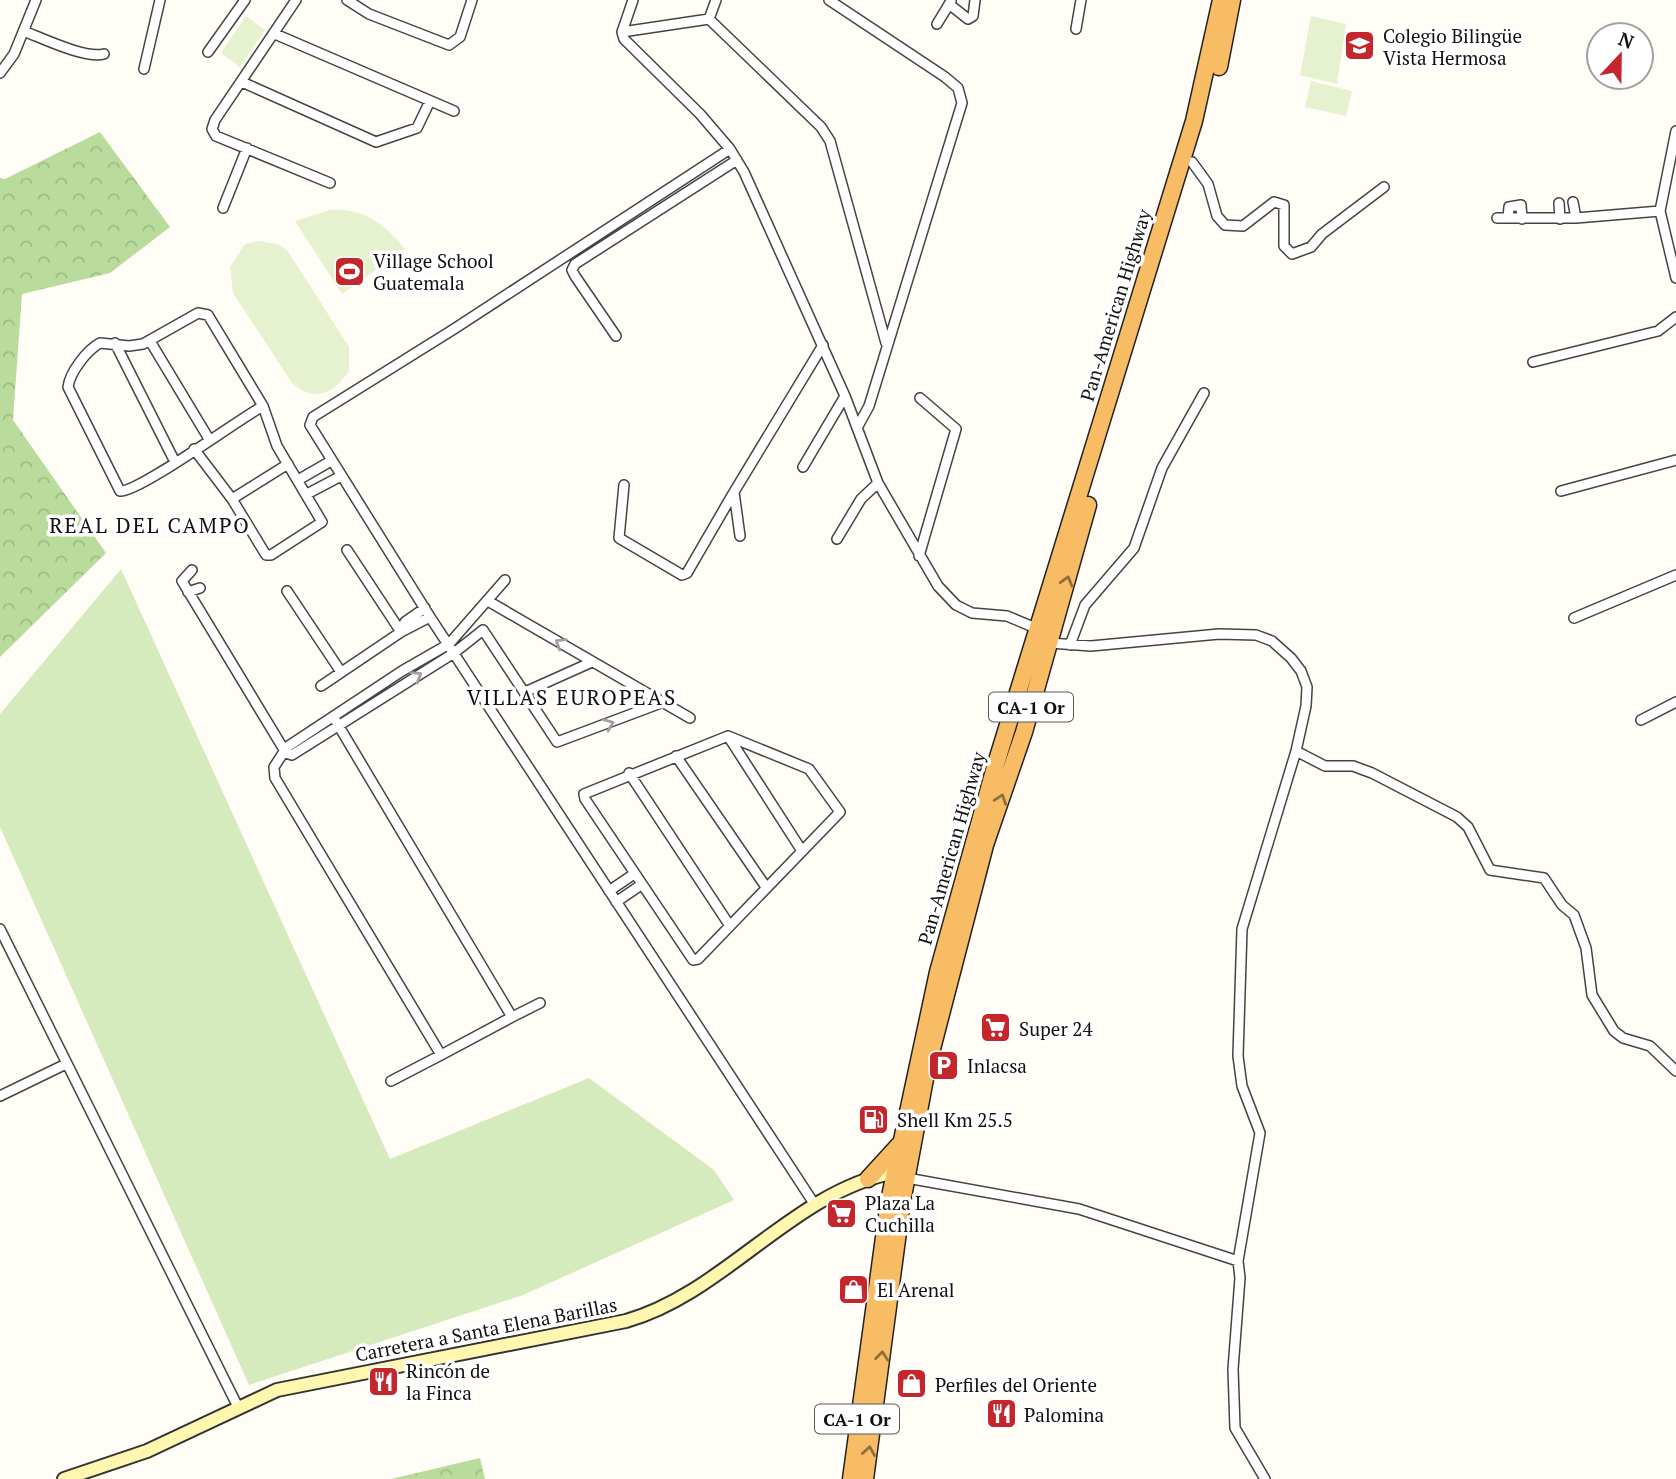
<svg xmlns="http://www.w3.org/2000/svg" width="1676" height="1479" viewBox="0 0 1676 1479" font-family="'PT Serif',serif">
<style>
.grass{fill:#d5ebbd}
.forest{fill:url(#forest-crowns)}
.pitch{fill:#e6f2cf}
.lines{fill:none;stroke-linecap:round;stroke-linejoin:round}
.minor-casing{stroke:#444;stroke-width:12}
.secondary-casing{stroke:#333;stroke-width:16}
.trunk-casing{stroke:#222;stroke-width:19}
.minor{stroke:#fff;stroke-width:9}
.secondary{stroke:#fff6b0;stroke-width:12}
.trunk{stroke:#f7bc64;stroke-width:16}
.oneway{stroke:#906f3f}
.oneway2{stroke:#a0a0a0}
.labels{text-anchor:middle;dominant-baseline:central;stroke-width:7;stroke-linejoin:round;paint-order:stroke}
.shield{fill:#fff;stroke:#585858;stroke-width:2}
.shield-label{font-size:18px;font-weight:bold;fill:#111}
.poi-label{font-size:19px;fill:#111;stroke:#fff;text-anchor:start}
.street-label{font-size:19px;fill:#111;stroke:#fff}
.neighbourhood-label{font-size:21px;letter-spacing:2px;fill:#111;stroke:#fff}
</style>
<defs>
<pattern id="forest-crowns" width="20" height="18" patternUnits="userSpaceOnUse" patternTransform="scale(1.75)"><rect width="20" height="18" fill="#b9dc9c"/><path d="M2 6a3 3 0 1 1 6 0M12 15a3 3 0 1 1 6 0" fill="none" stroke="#9ebc85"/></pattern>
</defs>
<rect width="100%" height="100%" fill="#fffdf5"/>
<path class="grass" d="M121 569 390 1159 589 1078 714 1170 734 1200 523 1295 249 1385 0 827V714Z"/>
<path class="forest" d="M100 132 170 227 110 273 22 294 13 420 106 553 0 657V178L5 179Z
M480 1458 485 1479H391Z"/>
<path class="pitch" d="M246 16 265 30 240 67 221 53Z
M1311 16 1346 24 1337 84 1300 75Z
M1311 81 1352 91 1346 116 1305 107Z
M330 210C362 207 386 224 405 249L342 294 295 221Z
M258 241 278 244 287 250 349 347V371C334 394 314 403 292 383L233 293 230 267 245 244Z"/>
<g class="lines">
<defs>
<path id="minor" d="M296 0 215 120 212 129 216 136 330 183
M347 0 369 14 449 45 460 37 472 0
M633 0 622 32 624 39 700 114 730 149 744 172 845 396 878 483 938 586 956 605 972 613 1007 616 1038 629
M829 0 945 77 958 88 962 103 869 406 857 428
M949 4 968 19 973 16 975 0
M709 19 821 127 830 141 886 343
M709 19 716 0
M937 24 951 1
M1076 29 1081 0
M26 32C44 39 86 59 104 54
M622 32 709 19
M275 34 454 111
M208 52 245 0
M144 69 160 0
M0 73 14 54 36 0
M242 82 376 142 417 128 430 101
M1676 131 1660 211 1676 278
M730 149 454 329 313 417 310 425 430 617 815 1205
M1192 162 1208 184 1217 216 1225 225 1243 226 1274 202 1284 205V246L1292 254 1311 247 1322 234 1384 187
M1573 202 1576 218
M1559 203 1560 219
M223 208 247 148
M1497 218H1576L1660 211
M1508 218 1509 207 1521 205 1522 219
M616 336 575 276 572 270 575 264 737 160
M150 341 209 439
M115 343 175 462
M1533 362 1658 331 1676 317
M194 449 232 499 266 555H271L322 522 277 446 263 406 208 315 198 313 143 344 129 346 100 343C87 350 70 372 68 387L120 491C138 493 239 419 263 406
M803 467 845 396
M298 480 331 461
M624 485 619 538 682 575 687 573 734 492
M1561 491 1676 460
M307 494 341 476
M232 499 288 464
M740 536 734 492 823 345
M837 539 861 499 878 483
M347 550 401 632
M919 556 956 429 920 398
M192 570 182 581 286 753
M287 591 341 672
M188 592 200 588
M488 601 690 718
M1574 618 1676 575
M401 632 405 622 425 608
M1050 643 1091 646 1219 634 1256 635 1272 641 1291 658 1301 671 1307 687 1306 706 1296 751 1242 929 1238 1056 1242 1086 1260 1133 1238 1261 1240 1278 1233 1369 1235 1428 1265 1479
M1070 645 1085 605 1134 548 1162 468 1204 393
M321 686 401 632 430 617
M525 692 592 662
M334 718 512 1017 441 1055 275 778 274 767 287 747 402 671 449 644 505 580
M1641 720 1676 702
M728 736 809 769 840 812 698 959 693 960 585 799 584 794Z
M728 736 802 851
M1296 751 1325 766H1353L1372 773 1457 817 1468 827 1490 870 1544 878 1562 905 1574 915 1586 948 1592 995 1614 1031 1623 1038 1650 1046 1676 1071
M286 753 292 755 454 653 483 630 557 742 661 703
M676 756 766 887
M629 773 730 926
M609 891 634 874
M616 902 641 885
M0 929 238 1407
M512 1017 540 1003
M391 1081 441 1055
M0 1096 66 1064
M907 1178 1079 1209 1238 1261"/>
<path id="secondary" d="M64 1479 147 1451 277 1390 626 1321C725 1293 792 1192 895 1172"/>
<path id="trunk" d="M1219 67 1232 0
M868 1179 900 1144
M851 1479 889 1201 938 972 995 767 1194 121 1221 0
M865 1479 902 1202 927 1068 985 845 1024 732 1088 505"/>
</defs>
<use href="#minor" class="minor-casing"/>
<use href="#secondary" class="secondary-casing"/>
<use href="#trunk" class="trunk-casing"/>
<use href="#minor" class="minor"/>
<use href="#secondary" class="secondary"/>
<use href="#trunk" class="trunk"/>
</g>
<defs><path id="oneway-chevron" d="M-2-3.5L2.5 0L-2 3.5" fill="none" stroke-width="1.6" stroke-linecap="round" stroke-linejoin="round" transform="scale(1.75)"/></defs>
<g class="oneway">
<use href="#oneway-chevron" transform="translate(1067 581) rotate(-74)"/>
<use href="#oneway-chevron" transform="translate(1001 799) rotate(-71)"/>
<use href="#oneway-chevron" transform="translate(882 1356) rotate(-84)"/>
<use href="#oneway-chevron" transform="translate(869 1451) rotate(-81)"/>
</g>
<g class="oneway2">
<use href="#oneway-chevron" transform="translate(560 643) rotate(-148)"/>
<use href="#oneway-chevron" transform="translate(417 676) rotate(-32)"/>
<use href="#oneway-chevron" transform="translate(609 724) rotate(-22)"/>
</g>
<defs>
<symbol id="school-square" viewBox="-11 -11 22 22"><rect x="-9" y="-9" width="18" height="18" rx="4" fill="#c4262e" stroke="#fff"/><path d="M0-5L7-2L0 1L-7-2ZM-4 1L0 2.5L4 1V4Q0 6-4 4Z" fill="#fff"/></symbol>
<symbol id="stadium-square" viewBox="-11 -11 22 22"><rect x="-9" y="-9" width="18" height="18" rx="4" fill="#c4262e" stroke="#fff"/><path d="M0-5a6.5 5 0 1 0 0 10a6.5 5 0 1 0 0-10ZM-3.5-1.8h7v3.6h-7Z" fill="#fff"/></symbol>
<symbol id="supermarket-square" viewBox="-11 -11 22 22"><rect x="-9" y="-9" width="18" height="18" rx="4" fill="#c4262e" stroke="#fff"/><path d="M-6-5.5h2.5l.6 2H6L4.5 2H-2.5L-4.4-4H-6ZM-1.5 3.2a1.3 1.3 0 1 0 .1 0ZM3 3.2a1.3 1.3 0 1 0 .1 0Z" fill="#fff"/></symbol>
<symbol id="parking-square" viewBox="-11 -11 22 22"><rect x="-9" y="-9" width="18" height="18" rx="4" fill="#c4262e" stroke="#fff"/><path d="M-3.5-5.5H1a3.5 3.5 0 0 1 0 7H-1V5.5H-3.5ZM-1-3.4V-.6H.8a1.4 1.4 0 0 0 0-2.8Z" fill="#fff"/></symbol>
<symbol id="fuel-square" viewBox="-11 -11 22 22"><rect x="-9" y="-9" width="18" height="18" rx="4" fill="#c4262e" stroke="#fff"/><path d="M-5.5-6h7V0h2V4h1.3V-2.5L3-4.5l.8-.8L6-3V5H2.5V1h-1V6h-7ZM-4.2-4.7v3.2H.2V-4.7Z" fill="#fff"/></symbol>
<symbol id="shop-square" viewBox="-11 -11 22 22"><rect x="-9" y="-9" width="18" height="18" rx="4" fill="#c4262e" stroke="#fff"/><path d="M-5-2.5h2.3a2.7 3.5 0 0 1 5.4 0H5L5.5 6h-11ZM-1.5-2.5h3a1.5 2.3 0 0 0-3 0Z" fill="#fff"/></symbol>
<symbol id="restaurant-square" viewBox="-11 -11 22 22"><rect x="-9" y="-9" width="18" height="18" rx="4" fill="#c4262e" stroke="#fff"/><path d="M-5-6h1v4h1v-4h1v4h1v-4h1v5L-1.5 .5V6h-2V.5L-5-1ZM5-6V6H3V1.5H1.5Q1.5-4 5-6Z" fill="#fff"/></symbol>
</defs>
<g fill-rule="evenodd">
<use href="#school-square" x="1342" y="28" width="35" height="35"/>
<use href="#stadium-square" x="332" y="254" width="35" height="35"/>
<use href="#supermarket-square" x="978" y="1010" width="35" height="35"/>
<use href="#parking-square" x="926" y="1048" width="35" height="35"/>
<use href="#fuel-square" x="856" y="1102" width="35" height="35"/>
<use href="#supermarket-square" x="824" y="1196" width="35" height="35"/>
<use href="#shop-square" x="836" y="1272" width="35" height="35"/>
<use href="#restaurant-square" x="366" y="1364" width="35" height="35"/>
<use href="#shop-square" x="894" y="1366" width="35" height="35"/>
<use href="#restaurant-square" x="984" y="1396" width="35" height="35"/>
</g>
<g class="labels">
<g class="shield">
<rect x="989" y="692.5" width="84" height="29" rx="5"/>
<rect x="815" y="1404.5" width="84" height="29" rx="5"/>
</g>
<g class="shield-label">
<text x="1031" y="707">CA-1 Or</text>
<text x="857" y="1419">CA-1 Or</text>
</g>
<g class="poi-label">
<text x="1383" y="35">Colegio Bilingüe<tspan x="1383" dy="22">Vista Hermosa</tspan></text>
<text x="373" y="260">Village School<tspan x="373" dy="22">Guatemala</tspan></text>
<text x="1019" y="1028">Super 24</text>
<text x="967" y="1065">Inlacsa</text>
<text x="897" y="1119">Shell Km 25.5</text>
<text x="865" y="1202">Plaza La<tspan x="865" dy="22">Cuchilla</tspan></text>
<text x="877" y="1289">El Arenal</text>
<text x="406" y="1370">Rincón de<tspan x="406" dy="22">la Finca</tspan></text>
<text x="935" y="1384">Perfiles del Oriente</text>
<text x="1024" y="1414">Palomina</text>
</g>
<g class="street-label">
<text transform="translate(1115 305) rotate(-73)">Pan-American Highway</text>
<text transform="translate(951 848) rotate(-74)">Pan-American Highway</text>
<text transform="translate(486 1329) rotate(-11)">Carretera a Santa Elena Barillas</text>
</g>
<g class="neighbourhood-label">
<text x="150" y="525">REAL DEL CAMPO</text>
<text x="572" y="697">VILLAS EUROPEAS</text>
</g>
</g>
<g transform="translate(1620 56) rotate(22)"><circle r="33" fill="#ffffff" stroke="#a0a0a0" stroke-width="2"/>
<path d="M0-5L12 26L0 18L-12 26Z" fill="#c4262e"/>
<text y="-10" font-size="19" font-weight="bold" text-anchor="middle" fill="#111111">N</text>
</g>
</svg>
